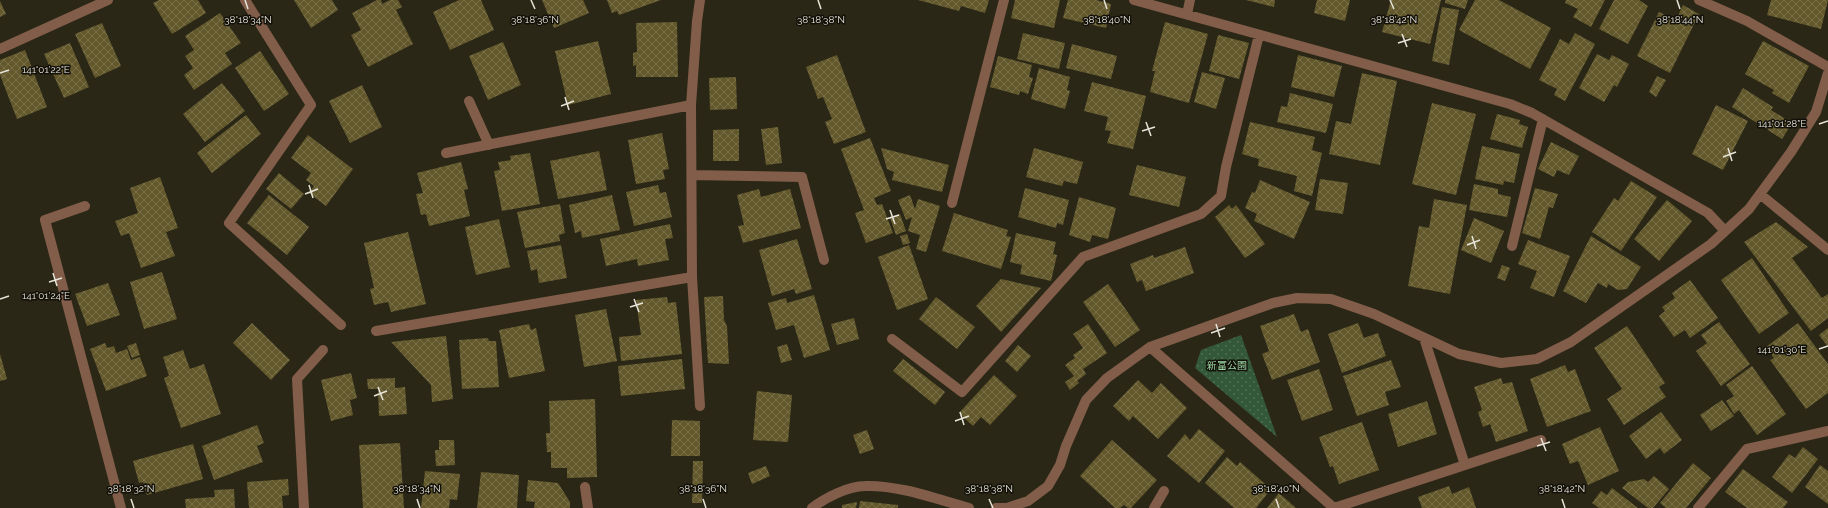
<svg xmlns="http://www.w3.org/2000/svg" width="1828" height="508" viewBox="0 0 1828 508" font-family="Raleway,'Noto Sans JP',sans-serif">
<style>
.grass{fill:url(#grass-dots)}
.building{fill:url(#building-cross-hatch)}
.lines{fill:none;stroke-linecap:round;stroke-linejoin:round}
.minor{stroke:#815d4a;stroke-width:10}
.ticks{fill:none;stroke:#e6e4d9;stroke-width:1.5}
.labels{text-anchor:middle;dominant-baseline:central;stroke-width:3;stroke-linejoin:round;paint-order:stroke}
.park-label{font-size:10px;fill:#9ad6a3;stroke:#121008}
.ticks-label{font-size:10px;text-anchor:middle;fill:#e6e4d9;stroke:#121008;stroke-width:3;stroke-linejoin:round;paint-order:stroke}
</style>
<defs>
<pattern id="grass-dots" width="8" height="8" patternUnits="userSpaceOnUse"><rect width="8" height="8" fill="#335739"/><path d="M2 2h.1M6 6h.1" fill="none" stroke="#516f55" stroke-width="1.8" stroke-linecap="round"/></pattern>
<pattern id="building-cross-hatch" width="8" height="8" patternUnits="userSpaceOnUse"><rect width="8" height="8" fill="#62582b"/><path d="M0 0l8 8M0 8l8-8" fill="none" stroke="#787049"/></pattern>
</defs>
<rect width="100%" height="100%" fill="#2b2716"/>
<path class="grass" d="M1241 335 1277 437 1195 368 1201 350Z"/>
<path class="building" d="M159 0H198L206 13 172 34 153 3Z
M294 0H332L338 10 311 28Z
M377 0H381L382 4 390 0H398L402 7 396 10 413 44 368 67 351 35 361 30 352 13Z
M459 0H481L494 30 450 50 433 12Z
M542 0H583L589 13 554 28Z
M607 0H661L619 15 617 11 612 13Z
M918 0H989L985 13 961 6 959 11Z
M1015 0H1060L1054 28 1011 18Z
M1068 0H1096L1111 4 1106 28 1063 18Z
M1246 0H1275L1274 7Z
M1317 0H1350L1345 21 1314 13Z
M1391 0H1441L1430 44 1382 32Z
M1445 0H1468L1465 9 1445 3Z
M1475 0H1499L1551 28 1530 69 1459 30Z
M1566 0H1605L1591 27 1573 17 1578 9 1565 3Z
M1614 0H1639L1648 6 1628 44 1599 29Z
M1771 0H1828L1821 29 1767 15Z
M0 1 6 14 0 17Z
M1683 5 1699 14 1670 73 1637 56 1659 12 1676 20Z
M1442 7 1459 10 1449 65 1432 61Z
M220 13 241 43 225 53 232 64 194 90 184 75 193 68 185 56 194 50 185 36Z
M677 22 678 77H636V65L633 66V53L637 52 636 23Z
M1165 22 1208 34 1189 103 1150 92 1155 71H1152Z
M102 23 121 66 95 78 75 34Z
M1023 33 1065 43 1059 69 1017 59Z
M1575 33 1595 44 1565 101 1554 95 1557 89 1539 80 1560 39 1569 44Z
M1218 35 1249 43 1239 79 1209 71Z
M598 41 611 94 568 105 555 51Z
M1763 41 1809 66 1789 103 1772 93 1774 90 1745 74Z
M503 42 521 85 488 100 469 56Z
M70 43 89 87 64 98 44 54Z
M1072 44 1117 56 1111 79 1066 68Z
M25 50 47 107 17 119 0 75V60Z
M260 51 289 94 264 111 235 68Z
M1597 54 1609 60 1612 55 1629 64 1617 87 1614 85 1604 102 1579 88Z
M837 55 866 132 834 144 825 122 832 119 823 97 818 99 806 67Z
M1298 55 1342 66 1334 97 1291 87Z
M998 56 1032 65 1029 77 1033 78 1028 94 1020 91 1019 95 990 87Z
M1039 68 1070 77 1067 90 1070 91 1065 109 1031 99Z
M1202 72 1225 78 1216 109 1194 102Z
M1362 73 1397 81 1380 165 1329 154 1336 121 1351 124Z
M1657 76 1666 80 1656 97 1649 92Z
M736 77 737 109 710 110 709 78Z
M1092 82 1146 96 1133 149 1107 143 1111 131 1105 130 1108 117 1084 111Z
M222 83 245 111 205 142 183 114Z
M362 85 382 127 350 143 329 101Z
M1743 88 1773 107 1771 110 1792 123 1782 139 1732 107Z
M1290 93 1333 104 1326 133 1277 122 1281 106 1287 107Z
M1432 103 1476 114 1456 195 1412 184Z
M1716 105 1748 121 1723 170 1692 154Z
M1497 114 1520 120 1519 124 1528 127 1522 148 1490 139Z
M246 115 261 134 212 173 197 153Z
M1250 122 1315 137 1312 150 1322 153 1312 196 1294 191 1297 176 1258 166 1259 159 1242 154Z
M778 127 782 163 766 165 761 129Z
M739 129V161H713V130Z
M662 133 669 169 663 170 665 179 636 184 628 140Z
M308 135 353 169 326 206 309 193 314 186 306 180 311 173 291 158Z
M870 138 891 191 874 198 877 205 882 204 893 233 866 243 855 213 864 210 841 149Z
M1551 142 1579 156 1569 175 1557 170 1554 177 1538 169Z
M1482 146 1520 154 1514 183 1504 181 1503 185 1475 179Z
M881 148 949 165 942 192 892 180 894 172 887 169Z
M1034 148 1083 162 1077 184 1064 181 1062 186 1026 177Z
M599 151 607 190 558 199 550 161Z
M530 153 540 204 502 211 494 171 500 170 498 162 511 160 510 156Z
M461 162 468 189 464 190 470 216 429 226 426 214 421 215 416 194 423 193 417 173Z
M1137 165 1186 177 1179 207 1129 195Z
M279 173 304 194 291 209 266 189Z
M160 177 178 228 166 232 175 256 141 268 129 233 121 236 115 221 138 213 130 188Z
M1320 179 1348 183 1343 214 1315 210Z
M1260 180 1310 202 1294 239 1254 221 1257 214 1245 208 1252 192 1255 193Z
M1631 181 1657 197 1621 251 1592 232 1614 198 1618 201Z
M1474 184 1498 189V194L1511 197 1507 217 1469 210Z
M658 185 660 193 666 192 672 217 634 226 626 192Z
M1025 188 1069 200 1063 225 1057 223 1056 228 1018 217Z
M1535 188 1558 194 1553 208 1549 207 1540 239 1522 233Z
M759 189 761 197 790 189 801 228 743 243 738 226 744 225 737 195Z
M269 195 309 227 287 255 247 223Z
M612 195 620 230 582 238 581 231 575 233 569 205Z
M910 195 915 209 918 199 940 206 926 252 916 249 920 235 908 231 912 217 906 220 898 200Z
M1079 197 1116 208 1108 239 1092 235 1090 242 1069 235Z
M1434 199 1467 205 1450 294 1408 286 1419 226 1429 228Z
M1667 200 1692 221 1659 261 1634 239Z
M560 204 565 233 559 235 560 241 525 248 517 212Z
M1229 205 1232 209 1236 205 1265 244 1245 258 1215 217Z
M954 213 1008 230 1006 236 1011 237 1001 269 942 251Z
M900 214 906 231 896 235 890 218Z
M1474 218 1504 231 1491 263 1461 250Z
M499 219 510 267 476 275 465 227Z
M1776 222 1808 247 1792 258 1822 298 1828 294V318L1811 331 1744 242Z
M670 224 673 238 665 239 669 260 638 266 637 259 606 266 600 239Z
M408 232 426 304 391 312 388 302 374 305 370 289 374 288 364 243Z
M1016 233 1056 242 1053 254 1057 255 1051 281 1020 274 1022 265 1010 262Z
M907 234 910 243 903 245 900 236Z
M1591 236 1641 267 1627 289 1618 290 1608 284 1607 288 1598 283 1586 303 1563 291Z
M797 239 812 289 796 294 794 289 772 296 759 250Z
M1528 240 1570 256 1554 297 1530 288 1537 271 1518 264Z
M561 245 567 278 539 283 537 269 531 271 527 251Z
M909 245 928 299 897 310 878 257Z
M1185 247 1194 273 1146 291 1142 280 1137 282 1130 264 1153 255 1154 258Z
M1752 258 1789 313 1759 334 1721 280Z
M1502 265 1510 268 1505 281 1497 278Z
M162 272 177 319 144 329 130 282Z
M1001 279 1041 288 1001 332 976 306Z
M1690 280 1718 318 1690 338 1685 330 1674 337 1659 316 1665 311 1662 307 1675 298 1672 293Z
M108 283 120 315 87 326 75 294Z
M1108 284 1140 330 1115 347 1083 302Z
M814 295 830 350 804 358 794 325 776 330 768 303 786 298 787 303Z
M723 296 724 320 727 326 729 364 708 363 704 297Z
M667 297 668 303 676 302 682 354 621 361 619 337 641 335 636 300Z
M936 297 975 327 957 349 919 319Z
M606 309 617 361 584 367 575 315Z
M1294 314 1301 332 1308 329 1320 362 1272 380 1262 354 1269 351 1260 326Z
M854 318 859 339 837 345 831 324Z
M1719 322 1750 364 1721 386 1696 351 1707 343 1701 335Z
M252 323 290 360 271 380 233 343Z
M1358 323 1364 338 1378 333 1386 356 1342 373 1328 334Z
M1798 323 1828 364V393L1806 409 1770 360 1774 358 1766 347Z
M529 324 531 330 536 328 545 371 509 378 499 330Z
M1088 324 1107 353 1083 369 1086 374 1077 381 1079 383 1070 390 1065 382 1074 376 1065 365 1075 358 1073 355 1083 348 1073 334Z
M1627 326 1665 383 1659 387 1666 397 1624 425 1607 399 1622 389 1594 348Z
M1828 328V347L1819 335Z
M446 336 453 399 432 402 431 385 391 342Z
M488 338 489 341H496L499 387 462 389 459 340Z
M105 343 107 348 114 346 116 353 127 349 131 360 140 357 147 376 106 391 90 349Z
M136 343 140 355 132 358 127 346Z
M787 344 792 360 781 363 777 347Z
M1018 345 1031 356 1017 372 1005 361Z
M183 350 190 369 204 364 221 414 181 428 164 378 169 376 163 357Z
M0 354 7 379 0 381Z
M682 359 685 389 621 396 618 366Z
M903 359 945 392 935 405 893 371Z
M1391 360 1401 387 1385 392 1389 405 1357 416 1343 376Z
M1565 365 1568 372 1575 369 1591 411 1547 427 1530 379Z
M1752 366 1786 414 1757 435 1739 410 1734 414 1726 401 1734 396 1726 385Z
M1319 369 1333 410 1302 421 1287 380Z
M351 373 357 398 350 400 353 415 331 421 321 380Z
M994 375 1017 396 990 425 981 417 973 426 959 413Z
M395 378V388L405 387 407 414 379 416 378 389H368L367 379Z
M1501 378 1503 384 1512 382 1528 431 1496 442 1490 424 1483 427 1478 412 1482 410 1474 387Z
M1138 380 1152 393 1161 383 1187 408 1158 439 1133 416 1129 421 1113 406Z
M757 391 792 395 788 442 753 440Z
M595 399 597 477 567 478V468H551V452H547L546 433H550L549 401Z
M1722 400 1734 416 1711 431 1700 415Z
M1427 401 1437 434 1398 447 1388 414Z
M1661 412 1682 440 1664 454 1660 448 1646 459 1629 436Z
M672 420 700 421V456H671Z
M1362 422 1379 470 1339 484 1333 466 1330 467 1319 437Z
M257 425 264 443 257 446 263 462 214 480 202 446Z
M1600 427 1619 471 1588 485 1578 461 1570 464 1562 444Z
M1199 429 1225 451 1199 483 1167 456 1185 434 1190 440Z
M867 430 874 449 860 454 853 435Z
M439 440H454L455 465 436 466 435 450H439Z
M1112 440 1157 480 1131 508H1128L1124 505 1120 508H1115L1080 476Z
M400 443 404 508H363L359 445Z
M193 444 203 479 147 495 143 482 139 483 133 461Z
M1803 447 1818 459 1792 493 1772 477 1789 454 1795 458Z
M1227 457 1237 466 1240 462 1271 489 1256 508H1234L1205 483Z
M693 461H703L702 503H692Z
M1693 463 1711 478 1686 508H1666L1660 503Z
M1820 465 1828 471V504L1805 487Z
M766 466 770 476 752 484 748 473Z
M1743 469 1788 502 1783 508H1747L1725 492Z
M425 471 460 474 457 500 450 499 449 508H421Z
M481 472 519 475 517 508H477Z
M1654 476 1669 489 1653 508H1648L1622 488 1628 482 1644 479 1648 482Z
M288 479 289 495 282 496 283 508H249L247 482Z
M528 480 558 483 570 502V508H534L535 502 526 501Z
M1449 486 1452 494 1469 487 1476 508H1422L1418 497Z
M1612 488 1638 508H1599L1592 503 1601 491 1607 495Z
M234 489 235 508H186L185 499 215 497 214 490Z
M1279 493 1296 508H1267Z
M860 501 898 505V508H859Z
M857 502 856 508H842V505Z"/>
<g class="lines">
<path class="minor" d="M245 0 311 105 229 223 341 325
M1134 0 1510 104 1532 113 1708 213 1725 231
M1699 0 1747 21 1828 67
M1187 14 1190 0
M0 49 108 0
M469 101 489 145
M446 153 691 105
M692 175 802 177 824 260
M1760 194 1828 250
M952 203 1004 0
M85 206 45 220 121 508
M1512 246 1543 119
M376 331 692 277
M892 339 962 392 1083 257 1201 214 1221 196 1226 167 1259 35
M1150 347 1334 508
M700 406 692 277 691 105 697 21 700 0
M1465 465 1541 440
M585 487 588 508
M304 508 297 379 323 350
M812 508C825 498 848 486 865 486 900 485 936 499 969 508
M996 508H1007L1028 501 1048 486 1060 465 1066 446 1086 400 1107 378 1150 347 1273 303 1297 298 1331 299 1374 314 1459 354 1501 363 1537 359 1571 342 1711 244 1749 209 1791 152 1816 112 1828 73
M1154 508 1164 491
M1334 508 1465 465 1424 338
M1698 508 1747 449 1828 431"/>
</g>
<path class="ticks" d="M245 0 248 9M531 0 535 9M818 0 821 9M1104 0 1107 9M1390 0 1394 9M1677 0 1680 9M1402 34 1407 47M1398 43 1411 39M0 73 9 70M565 97 569 110M561 106 574 101M1146 122 1151 136M1819 124 1828 121M1142 131 1155 127M1728 148 1732 161M1723 157 1736 152M309 185 313 198M305 194 318 189M890 210 895 224M886 219 899 215M1472 236 1476 249M1467 245 1480 240M53 273 57 286M49 282 62 278M0 299 9 296M634 299 639 312M630 307 643 303M1216 324 1220 337M1211 333 1225 328M1819 349 1828 346M378 387 383 400M374 396 387 391M960 412 964 425M955 421 969 416M1541 438 1546 451M1537 446 1550 442M131 499 134 508M417 499 420 508M703 499 706 508M989 499 993 508M1276 499 1279 508M1562 499 1565 508"/>
<g class="labels">
<g class="park-label">
<text x="1227" y="365">新富公園</text>
</g>
</g>
<g class="ticks-label">
<text x="248" y="23">38°18'34"N</text>
<text x="535" y="23">38°18'36"N</text>
<text x="1680" y="23">38°18'44"N</text>
<text x="821" y="23">38°18'38"N</text>
<text x="1107" y="23">38°18'40"N</text>
<text x="1394" y="23">38°18'42"N</text>
<text x="46" y="73">141°01'22"E</text>
<text x="1782" y="127">141°01'28"E</text>
<text x="46" y="299">141°01'24"E</text>
<text x="1782" y="353">141°01'30"E</text>
<text x="131" y="492">38°18'32"N</text>
<text x="417" y="492">38°18'34"N</text>
<text x="703" y="492">38°18'36"N</text>
<text x="989" y="492">38°18'38"N</text>
<text x="1276" y="492">38°18'40"N</text>
<text x="1562" y="492">38°18'42"N</text>
</g>
</svg>
